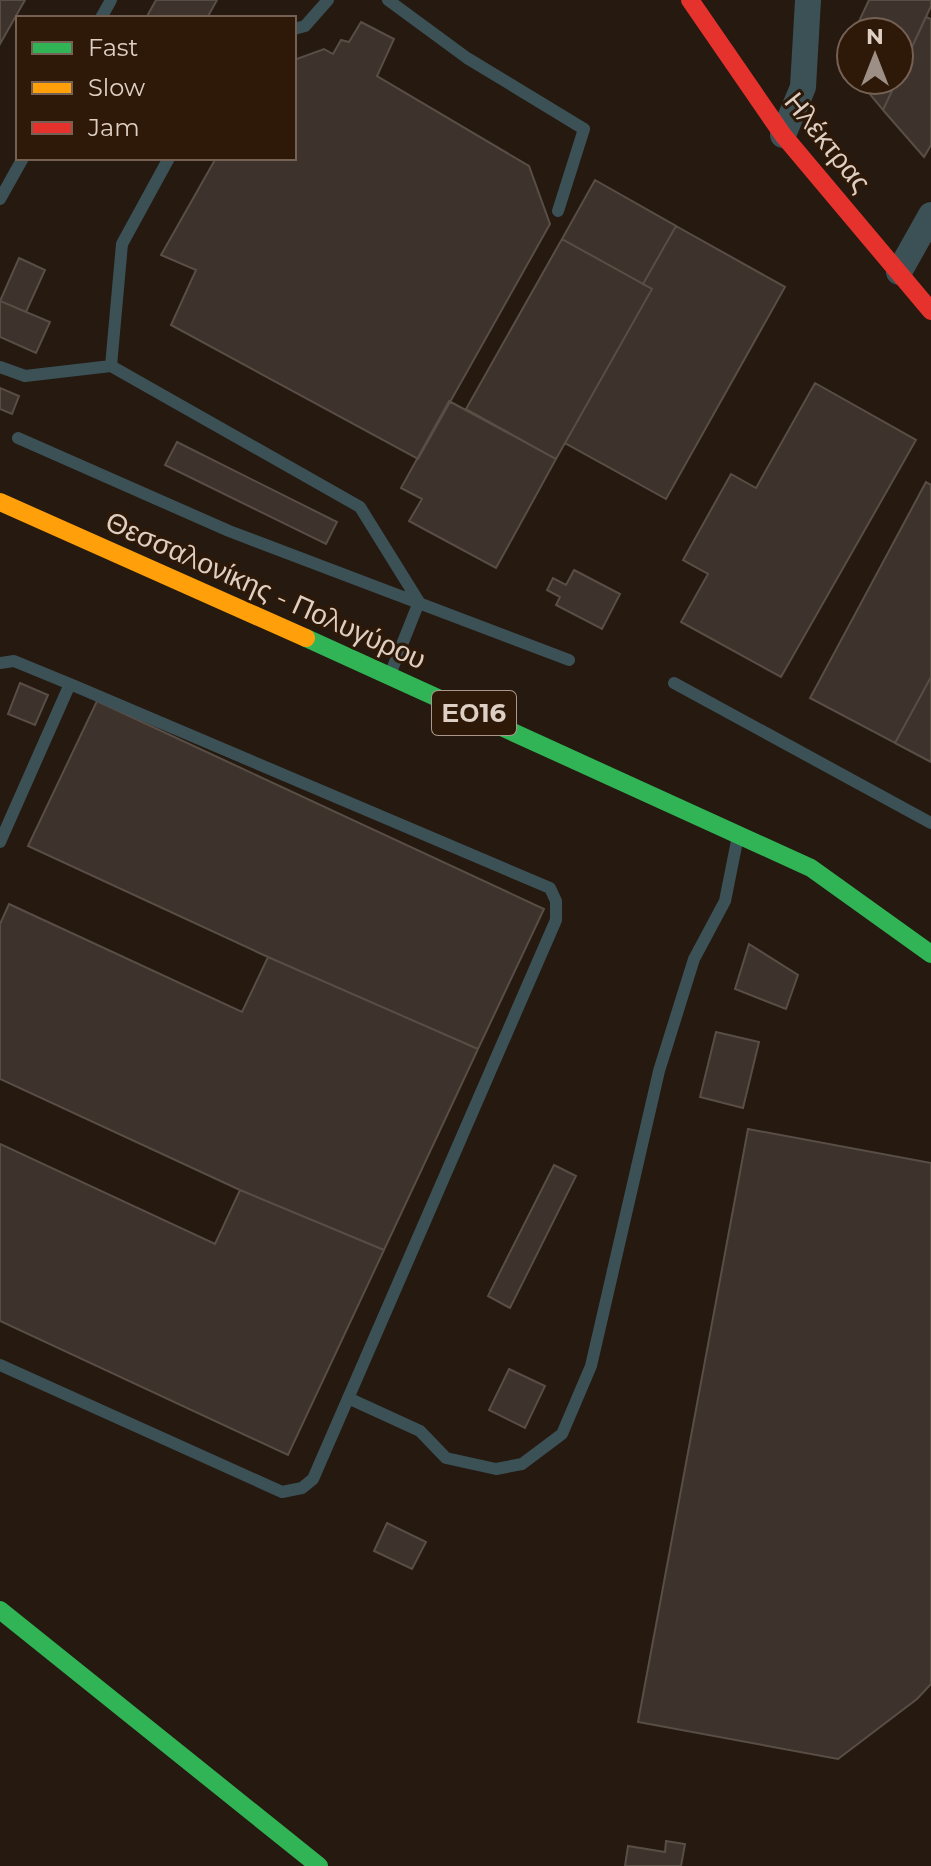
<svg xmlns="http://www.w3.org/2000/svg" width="931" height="1866" viewBox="0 0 931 1866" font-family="Montserrat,sans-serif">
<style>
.building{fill:#3d332c;stroke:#594e46;stroke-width:2}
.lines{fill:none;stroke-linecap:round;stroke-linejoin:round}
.lane{stroke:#3b5156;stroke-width:12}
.street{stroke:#3b5156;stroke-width:26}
.fast{stroke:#30b455;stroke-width:18}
.slow{stroke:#ff9f0a;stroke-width:18}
.jam{stroke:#e5322d;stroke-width:18}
.labels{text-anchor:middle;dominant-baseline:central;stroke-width:6;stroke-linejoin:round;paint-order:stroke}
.shield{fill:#2e1807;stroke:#a9988b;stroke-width:2}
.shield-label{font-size:26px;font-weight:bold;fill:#decfc4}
.street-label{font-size:28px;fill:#decfc4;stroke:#2e1807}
</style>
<rect width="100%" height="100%" fill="#251910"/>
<path class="building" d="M0 0H25L0 44Z
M156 0H217L207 18H146Z
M869 0H931V6L899 75V32H854Z
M926 17 931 19V145L924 157 883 110 897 80H899V75Z
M361 22 394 39 377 76 529 166 550 224 418 459 171 325 196 270 161 255 216 158H294V60L324 49 333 54 341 40 349 42Z
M858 80H897L883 110Z
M595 180 676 226 643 284 562 239Z
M676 226 785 287 666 499 565 443 652 289 643 284Z
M562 239 652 289 556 459 466 409Z
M19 258 45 270 26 312 0 301Z
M0 301 50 322 36 353 0 337Z
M815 383 916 440 781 677 681 622 708 574 683 560 731 474 756 488Z
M0 388 19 396 12 414 0 409Z
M449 401 556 459 496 568 409 521 422 499 401 488Z
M177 442 337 522 326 544 165 465Z
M926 482 931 485V677L895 743 810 698Z
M574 570 620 594 602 629 556 605 560 597 547 590 553 578 566 585Z
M931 677V762L895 743Z
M20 683 48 695 35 725 8 714Z
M97 701 544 909 478 1049 268 957 28 846Z
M9 904 242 1012 268 957 478 1049 384 1250 240 1190 0 1079V924Z
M749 944 798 975 786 1009 735 989Z
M716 1032 759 1042 743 1108 700 1097Z
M748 1129 931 1163V1684L917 1699 838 1759 638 1722Z
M0 1144 215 1244 240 1190 384 1250 288 1455 0 1321Z
M554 1165 576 1176 510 1308 488 1296Z
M509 1369 545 1386 525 1428 489 1410Z
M387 1523 426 1542 412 1569 374 1551Z
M666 1841 685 1844 681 1866H625L628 1846 665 1852Z"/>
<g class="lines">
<path class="lane" d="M388 0 467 58 584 129 558 211
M101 18 111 0
M294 29 305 26 328 0
M169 158 122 244 111 366 360 507 419 602 391 672
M0 199 23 158
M0 367 25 376 111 366
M18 438 229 531 569 660
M0 663 14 661 70 684
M674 683 931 823
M0 842 70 684 550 888 556 901V920L313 1479 302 1488 282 1492 0 1365
M348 1398 420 1431 446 1458 496 1469 522 1464 562 1434 591 1366 659 1071 694 959 725 901 737 841"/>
<path class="street" d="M783 135 803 87 808 0
M899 272 931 215"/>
<path class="fast" d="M306 638 811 868 931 954
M0 1610 319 1866"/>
<path class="slow" d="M0 502 306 638"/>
<path class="jam" d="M690 0 783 135 931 311"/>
</g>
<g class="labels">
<rect class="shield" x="432" y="691" width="84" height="44" rx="6"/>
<g class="shield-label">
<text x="474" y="713">ΕΟ16</text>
</g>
<g class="street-label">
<text transform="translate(828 142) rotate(51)">Ηλέκτρας</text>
<text transform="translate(266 590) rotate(24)">Θεσσαλονίκης - Πολυγύρου</text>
</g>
</g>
<rect x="16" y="16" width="280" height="144" fill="#2e1807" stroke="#746153" stroke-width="2"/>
<rect x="32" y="42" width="40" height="12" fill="#30b455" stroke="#746153" stroke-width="2"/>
<text x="88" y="56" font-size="24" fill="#decfc4">Fast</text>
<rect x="32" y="82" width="40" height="12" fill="#ff9f0a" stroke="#746153" stroke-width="2"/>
<text x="88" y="96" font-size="24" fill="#decfc4">Slow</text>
<rect x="32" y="122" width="40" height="12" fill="#e5322d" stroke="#746153" stroke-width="2"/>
<text x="88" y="136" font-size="24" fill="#decfc4">Jam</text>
<g transform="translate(875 56)"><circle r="38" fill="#2e1807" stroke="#746153" stroke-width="2"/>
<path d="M0-6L14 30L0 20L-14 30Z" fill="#9d8f85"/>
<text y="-12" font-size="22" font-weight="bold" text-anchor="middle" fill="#decfc4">N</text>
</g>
</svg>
